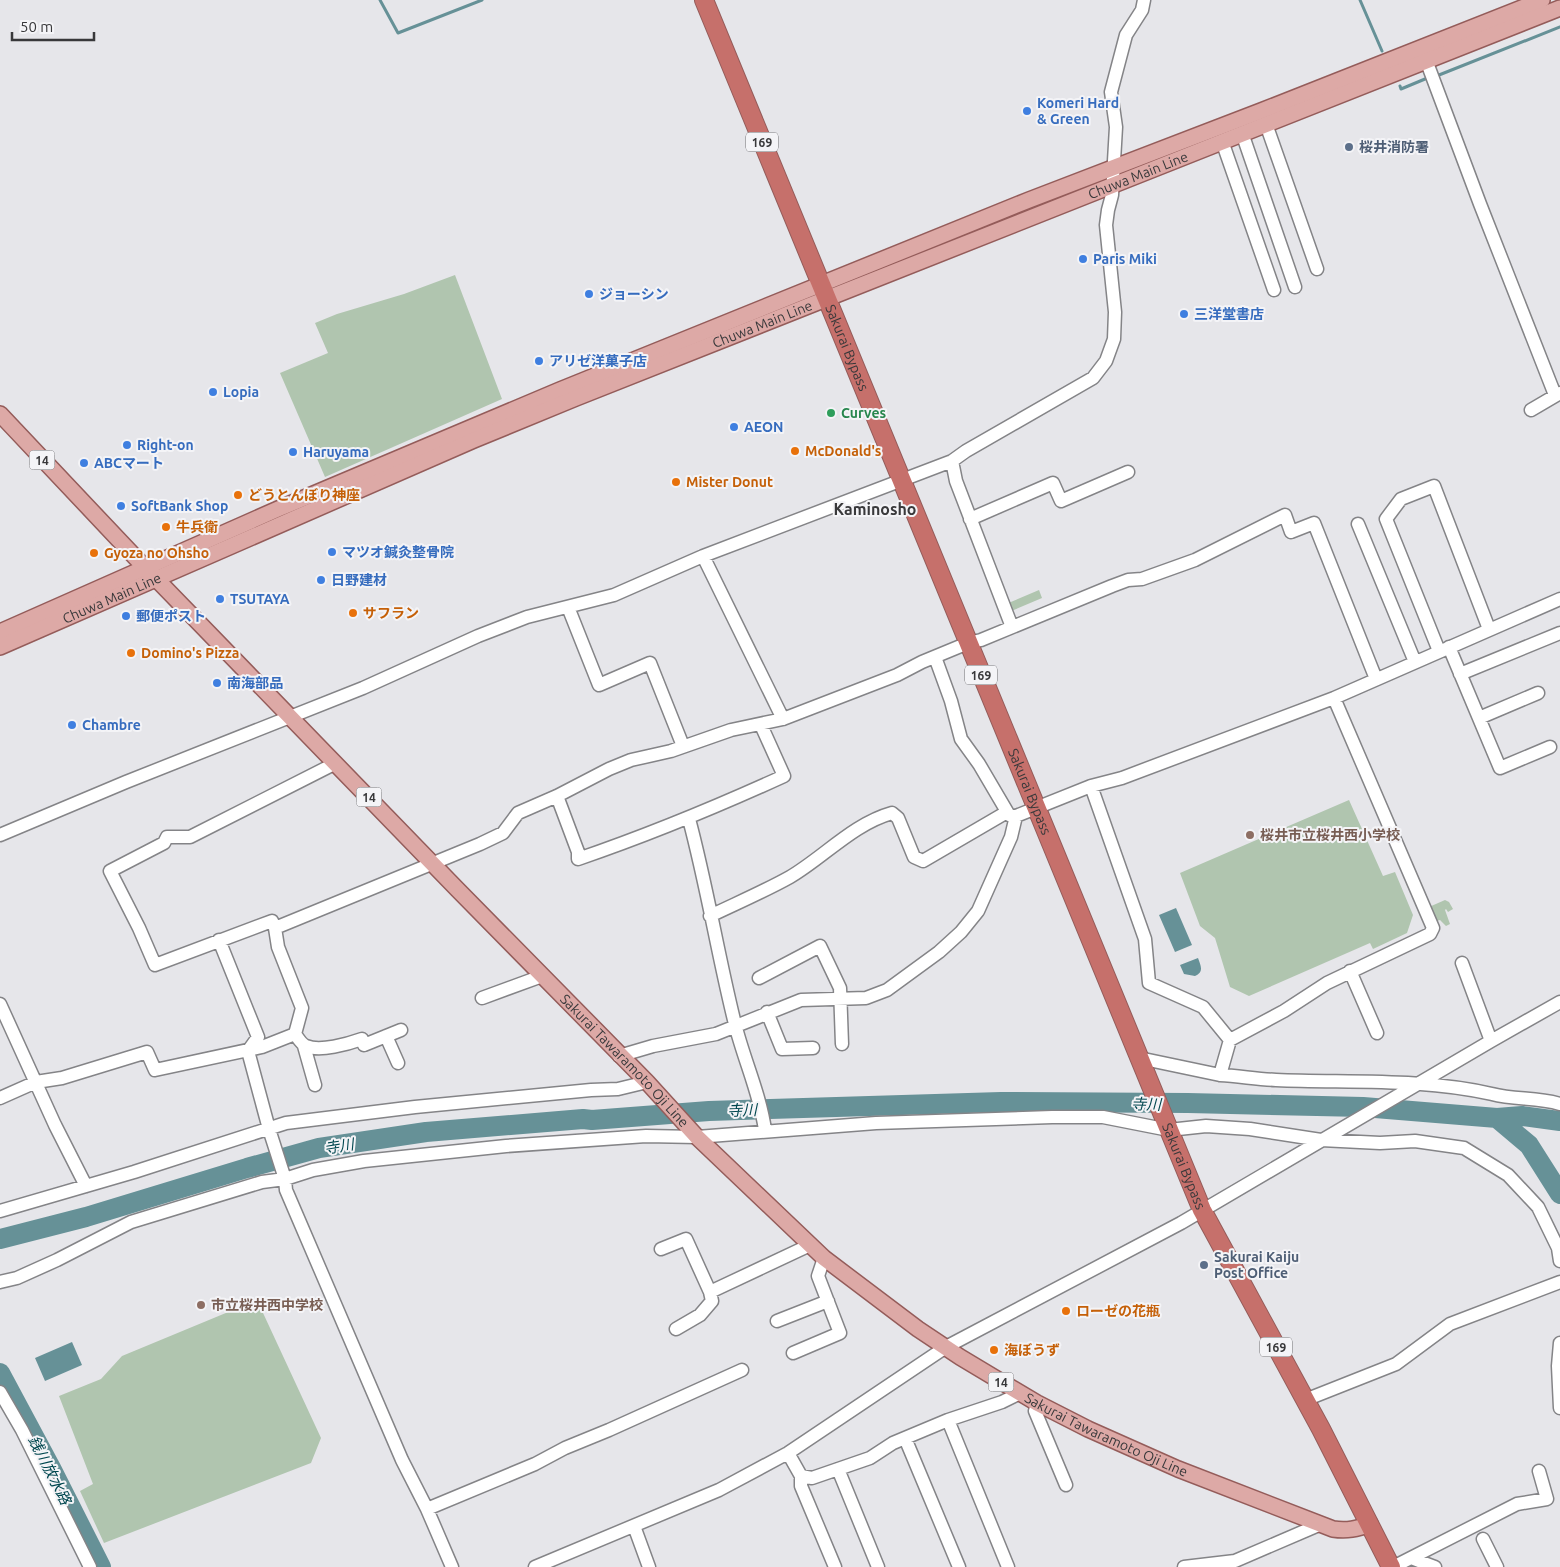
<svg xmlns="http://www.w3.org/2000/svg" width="1560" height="1567" viewBox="0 0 1560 1567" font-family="Ubuntu,'Noto Sans JP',sans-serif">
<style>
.green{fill:#b0c5af}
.water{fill:#669197}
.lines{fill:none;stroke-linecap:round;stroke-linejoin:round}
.stream{stroke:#669197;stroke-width:3}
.river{stroke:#669197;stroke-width:20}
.minor-casing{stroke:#848487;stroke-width:15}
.major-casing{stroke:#945c5a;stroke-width:18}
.highway-casing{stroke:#945c5a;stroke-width:20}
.minor{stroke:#fff;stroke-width:12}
.major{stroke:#dda9a6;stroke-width:15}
.highway{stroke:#c6706b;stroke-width:18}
.shop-dot{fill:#3f7fe0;stroke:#f4f4f7;stroke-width:2}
.service-dot{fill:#5c6f8a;stroke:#f4f4f7;stroke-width:2}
.leisure-dot{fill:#2e9e5b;stroke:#f4f4f7;stroke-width:2}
.food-dot{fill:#e8710a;stroke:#f4f4f7;stroke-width:2}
.education-dot{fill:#8d6e63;stroke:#f4f4f7;stroke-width:2}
.labels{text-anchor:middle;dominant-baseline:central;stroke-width:4;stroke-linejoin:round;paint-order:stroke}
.shield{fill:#f4f4f7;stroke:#707073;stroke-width:1}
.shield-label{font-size:12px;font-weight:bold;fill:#38383a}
.shop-label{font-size:14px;font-weight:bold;fill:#366cbe;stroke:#f4f4f7;text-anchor:start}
.service-label{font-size:14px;font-weight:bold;fill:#4e5e75;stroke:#f4f4f7;text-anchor:start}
.street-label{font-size:14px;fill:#38383a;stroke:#f4f4f7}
.leisure-label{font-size:14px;font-weight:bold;fill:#27864d;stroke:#f4f4f7;text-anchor:start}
.food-label{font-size:14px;font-weight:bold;fill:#c56008;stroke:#f4f4f7;text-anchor:start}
.education-label{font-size:14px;font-weight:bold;fill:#785e54;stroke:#f4f4f7;text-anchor:start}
.water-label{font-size:15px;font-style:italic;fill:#00474f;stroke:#f4f4f7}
.quarter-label{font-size:16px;font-weight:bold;fill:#39393b;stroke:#f4f4f7}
</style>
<rect width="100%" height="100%" fill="#e6e6ea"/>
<path class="green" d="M455 275 502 399 325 477 280 373 328 353 315 323 337 314 404 294Z
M1039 590 1042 598 1009 612 1006 604Z
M1349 800 1383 876 1395 872 1413 915 1407 933 1373 949 1370 943 1249 996 1230 987 1215 938 1200 926 1180 873Z
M1445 900 1449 902 1453 909 1448 912 1446 909 1445 910 1450 924 1446 926 1440 920 1434 922 1429 907Z
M257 1300 321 1438 311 1463 104 1543 80 1491 93 1484 59 1396 101 1379 122 1356Z"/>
<path class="water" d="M1176 908 1192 945 1175 952 1159 915Z
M1198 958C1201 966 1204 972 1195 976L1184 974 1180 965Z
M72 1342 82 1365 45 1381 35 1358Z"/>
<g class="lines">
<path class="stream" d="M380 0 398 33 482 0
M1360 0 1382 51
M1439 75 1560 27
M1400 86 1401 89 1425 79"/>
<path class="river" d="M1497 1118 1529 1145 1560 1194
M0 1239 86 1217 247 1168 319 1148 426 1132 583 1119 592 1120 709 1111 1001 1102 1188 1103 1363 1107 1497 1118 1522 1116 1560 1121
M0 1373 52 1470 101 1567"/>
<defs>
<path id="minor" d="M1423 52 1480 204 1555 395
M1266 124 1317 269
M1242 133 1295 287
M1222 141 1274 290
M1531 410 1560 393
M952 461 956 481 1012 627
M970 519 1053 483 1061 501 1128 472
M1358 524 1415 662
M703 556 783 719
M568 607 599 685 650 663 683 746
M1449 647 1500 768 1550 747
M1439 651 1386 519 1401 499 1434 486 1489 629
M935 657 951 701 961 739 979 764 1009 815 1014 816
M1460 674 1560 633
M1479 718 1538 693
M336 763 190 837H167L164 843 110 871 139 928 155 965 272 921 275 928 480 844 503 833 518 813 557 796 609 769 631 760 671 751 731 730 783 719 897 675 922 662 968 643 981 640 1112 586 1128 580 1142 579 1195 560 1285 515 1291 532 1314 523 1376 679
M1091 786 1145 939 1149 983 1203 1007 1230 1040 1284 1011 1327 983 1430 934 1433 928 1334 698
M557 796 578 852V859C648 835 716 807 784 776L761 725
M689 819C707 886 718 956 735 1024 744 1060 760 1094 765 1130
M0 835 126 782 363 688 478 636 527 617 614 595 703 556 952 461 966 451 1093 378 1106 361 1114 339 1115 312 1106 225 1108 210 1112 195 1116 127 1111 92 1126 35 1142 10 1144 0
M710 916C737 903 765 891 790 877 824 857 853 824 892 813L898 818 914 857 923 861 1007 812
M275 928 278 947 302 1008 295 1034
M219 940 258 1037 248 1051 269 1129 285 1179 286 1190 402 1460 427 1509 452 1567
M1462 963 1491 1041
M1350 971 1377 1033
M759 978 820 946 840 988 842 1044
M482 998 542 976
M0 1004 55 1125 86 1186
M767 1012 782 1049 813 1048
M295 1034C298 1038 301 1044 306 1046 320 1052 348 1044 362 1039L364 1045 401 1030
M386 1036 398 1063
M1230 1040 1220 1075C1238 1076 1257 1079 1276 1080 1348 1083 1422 1078 1492 1094 1515 1100 1538 1097 1560 1104
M304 1046 315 1085
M619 1056 653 1046 716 1034 801 1000 866 998 887 990 939 952 961 932 978 911 1011 837 1016 816 1091 786 1122 778 1334 698 1560 599
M1139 1058 1220 1075
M0 1098 36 1082 62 1078 147 1052 155 1070 262 1047 295 1034
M0 1211 134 1172 286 1123 415 1107 591 1090 618 1089 647 1082
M661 1249 686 1239 710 1292 810 1245
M0 1282 17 1278 57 1260 131 1222 262 1182 285 1179 313 1170 364 1161 506 1146 646 1136 697 1137 876 1123 1052 1117H1103L1169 1130 1206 1126 1250 1129 1321 1140 1380 1143 1415 1141 1464 1148 1508 1175 1538 1207 1558 1248 1560 1261
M777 1321 828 1301
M676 1329 700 1315 712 1301 710 1292
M1560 1343 1558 1366 1560 1408
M793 1353 840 1333 818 1276 824 1258
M0 1392 22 1430 90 1567
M1305 1400 1396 1364 1450 1324 1560 1282
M1037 1403 1035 1411 1066 1485
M948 1420 1008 1567
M905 1438 959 1567
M788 1453 801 1476 812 1478 870 1458 893 1443 948 1420 1002 1402 1020 1393
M838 1469 878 1567
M801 1476V1486L835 1567
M427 1509 535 1464 565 1448 609 1430 742 1370
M634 1526 649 1567
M1483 1539 1497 1567
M1411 1558 1435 1567
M535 1567 719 1490 788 1453 946 1347 1181 1223 1491 1041 1560 1002
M1184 1567 1235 1561 1321 1524
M1393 1567 1517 1504 1547 1499 1539 1471"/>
<g id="major">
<path id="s1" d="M0 414 135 557 457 889 647 1082 697 1137 824 1258 918 1329 960 1357 1037 1403 1088 1429 1178 1469 1333 1529C1347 1531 1357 1529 1370 1524"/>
<path d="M0 632 278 509 560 390 1029 200 1261 111 1542 0"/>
<path id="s2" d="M0 647 474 440 576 398 1560 8"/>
</g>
<g id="highway">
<path id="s3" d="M704 0 1202 1210 1321 1429 1391 1567"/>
</g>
</defs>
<use href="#minor" class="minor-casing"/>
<use href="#major" class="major-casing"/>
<use href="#highway" class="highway-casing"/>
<use href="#minor" class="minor"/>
<use href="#major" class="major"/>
<use href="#highway" class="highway"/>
</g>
<g class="shop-dot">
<circle cx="1027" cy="111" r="5"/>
<circle cx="1083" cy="259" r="5"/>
<circle cx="589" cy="294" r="5"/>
<circle cx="1184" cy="314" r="5"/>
<circle cx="539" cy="361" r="5"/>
<circle cx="213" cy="392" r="5"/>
<circle cx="734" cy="427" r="5"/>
<circle cx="127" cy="445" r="5"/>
<circle cx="293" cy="452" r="5"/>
<circle cx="84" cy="463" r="5"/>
<circle cx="121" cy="506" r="5"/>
<circle cx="332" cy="552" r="5"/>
<circle cx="321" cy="580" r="5"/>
<circle cx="220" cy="599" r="5"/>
<circle cx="126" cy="616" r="5"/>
<circle cx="217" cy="683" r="5"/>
<circle cx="72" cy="725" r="5"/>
</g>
<g class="service-dot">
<circle cx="1349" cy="147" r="5"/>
<circle cx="1204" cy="1265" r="5"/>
</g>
<circle class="leisure-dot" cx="831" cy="413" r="5"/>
<g class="food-dot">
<circle cx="795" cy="451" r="5"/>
<circle cx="676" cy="482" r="5"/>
<circle cx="238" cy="495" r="5"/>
<circle cx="166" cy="527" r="5"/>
<circle cx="94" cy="553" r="5"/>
<circle cx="353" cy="613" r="5"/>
<circle cx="131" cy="653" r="5"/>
<circle cx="1066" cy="1311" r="5"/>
<circle cx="994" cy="1350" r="5"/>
</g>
<g class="education-dot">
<circle cx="1250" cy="835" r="5"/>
<circle cx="201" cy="1305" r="5"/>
</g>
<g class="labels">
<g class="shield">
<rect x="746" y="132.5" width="32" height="19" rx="4"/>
<rect x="29.5" y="450.5" width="25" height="19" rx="4"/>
<rect x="965" y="665.5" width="32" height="19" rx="4"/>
<rect x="356.5" y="787.5" width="25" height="19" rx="4"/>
<rect x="1260" y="1337.5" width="32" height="19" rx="4"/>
<rect x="988.5" y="1372.5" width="25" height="19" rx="4"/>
</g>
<g class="shield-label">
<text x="762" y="142">169</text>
<text x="42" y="460">14</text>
<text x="981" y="675">169</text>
<text x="369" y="797">14</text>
<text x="1276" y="1347">169</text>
<text x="1001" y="1382">14</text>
</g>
<g class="shop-label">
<text x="1037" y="103">Komeri Hard<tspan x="1037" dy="16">&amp; Green</tspan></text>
<text x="1093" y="259">Paris Miki</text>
<text x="599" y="294">ジョーシン</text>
<text x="1194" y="314">三洋堂書店</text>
<text x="549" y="361">アリゼ洋菓子店</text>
<text x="223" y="392">Lopia</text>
<text x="744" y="427">AEON</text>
<text x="137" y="445">Right-on</text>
<text x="303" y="452">Haruyama</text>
<text x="94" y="463">ABCマート</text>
<text x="131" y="506">SoftBank Shop</text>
<text x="342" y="552">マツオ鍼灸整骨院</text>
<text x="331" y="580">日野建材</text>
<text x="230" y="599">TSUTAYA</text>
<text x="136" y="616">郵便ポスト</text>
<text x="227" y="683">南海部品</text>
<text x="82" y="725">Chambre</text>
</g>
<g class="service-label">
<text x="1359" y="147">桜井消防署</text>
<text x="1214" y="1257">Sakurai Kaiju<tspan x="1214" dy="16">Post Office</tspan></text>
</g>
<g class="street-label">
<text stroke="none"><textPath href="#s2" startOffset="1232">Chuwa Main Line</textPath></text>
<text stroke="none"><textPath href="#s2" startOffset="828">Chuwa Main Line</textPath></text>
<text stroke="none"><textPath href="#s3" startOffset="376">Sakurai Bypass</textPath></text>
<text stroke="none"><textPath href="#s2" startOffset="122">Chuwa Main Line</textPath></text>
<text stroke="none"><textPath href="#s3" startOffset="856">Sakurai Bypass</textPath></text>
<text stroke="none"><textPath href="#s1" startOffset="899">Sakurai Tawaramoto Oji Line</textPath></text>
<text stroke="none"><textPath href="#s3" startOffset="1261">Sakurai Bypass</textPath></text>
<text stroke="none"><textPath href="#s1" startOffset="1514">Sakurai Tawaramoto Oji Line</textPath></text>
</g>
<g class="leisure-label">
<text x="841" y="413">Curves</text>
</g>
<g class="food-label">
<text x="805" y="451">McDonald's</text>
<text x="686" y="482">Mister Donut</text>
<text x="248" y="495">どうとんぼり神座</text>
<text x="176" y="527">牛兵衛</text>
<text x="104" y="553">Gyoza no Ohsho</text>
<text x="363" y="613">サフラン</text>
<text x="141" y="653">Domino's Pizza</text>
<text x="1076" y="1311">ローゼの花瓶</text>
<text x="1004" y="1350">海ぼうず</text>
</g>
<g class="education-label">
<text x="1260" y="835">桜井市立桜井西小学校</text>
<text x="211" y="1305">市立桜井西中学校</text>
</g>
<g class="water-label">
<text transform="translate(1146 1104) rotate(1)">寺川</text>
<text transform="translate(742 1110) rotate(-2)">寺川</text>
<text transform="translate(339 1146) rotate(-9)">寺川</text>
<text transform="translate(50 1470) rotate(63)">銭川放水路</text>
</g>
<g class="quarter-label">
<text x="875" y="509">Kaminosho</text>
</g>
</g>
<path d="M12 32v8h82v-8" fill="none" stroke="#38383a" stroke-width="2.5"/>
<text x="20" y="32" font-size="15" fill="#38383a" stroke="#f4f4f7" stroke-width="4" paint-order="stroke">50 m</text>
</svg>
